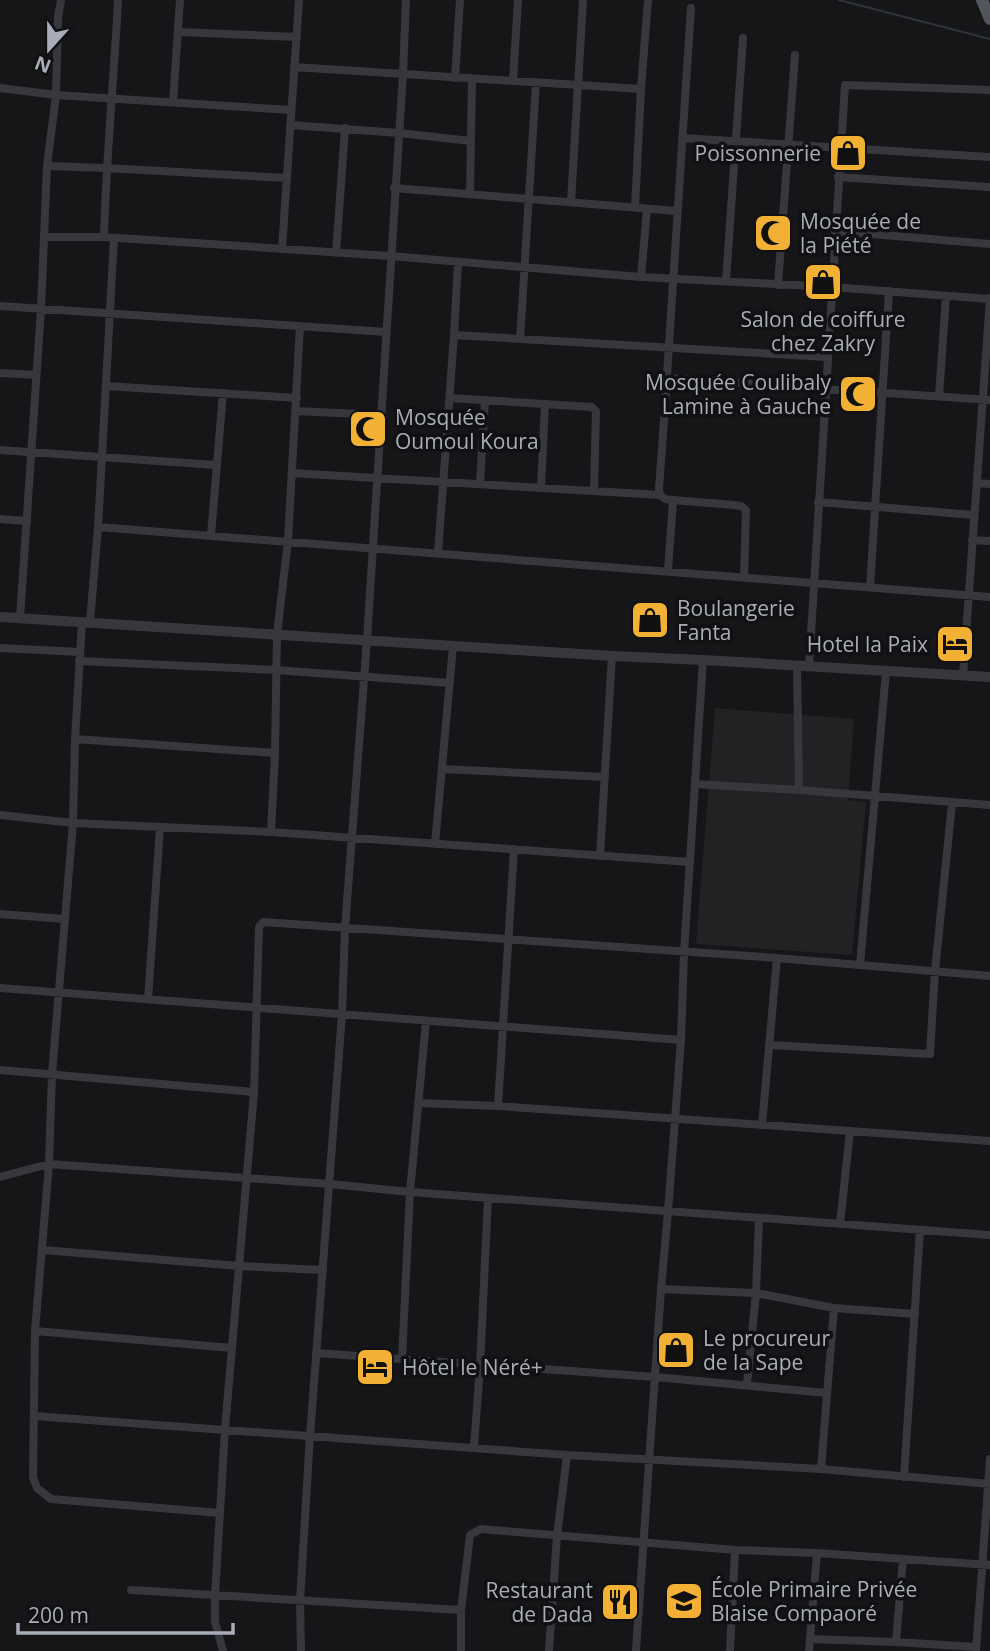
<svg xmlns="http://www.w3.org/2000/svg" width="990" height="1651" viewBox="0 0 990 1651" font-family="'Open Sans',sans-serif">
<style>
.built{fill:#222225}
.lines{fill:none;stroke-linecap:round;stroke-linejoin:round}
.stream{stroke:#2c353c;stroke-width:2}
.minor{stroke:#37383d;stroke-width:8}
.tertiary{stroke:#37383d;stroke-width:10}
.primary{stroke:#53555c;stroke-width:12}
.labels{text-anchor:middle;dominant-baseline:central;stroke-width:7;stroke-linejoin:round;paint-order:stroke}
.poi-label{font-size:21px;fill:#a8adb8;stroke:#111113;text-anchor:start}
</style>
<rect width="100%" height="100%" fill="#161618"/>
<path class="built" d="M715 708 854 719 848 800 866 802 852 955 696 944Z"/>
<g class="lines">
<path class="stream" d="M839 0 990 39"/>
<path class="minor" d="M178 32 297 37
M294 67 641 89
M455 78 460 0
M513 81 518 0
M0 88 56 95 291 110
M173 102 180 0
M290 125 399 133 471 141
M682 138 990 157
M47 166 106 168 287 178
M838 177 990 187
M394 188 677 211
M470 193 472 79
M571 202 583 0
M635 208 641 89 648 0
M835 231 990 244
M44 237H104L390 256 641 277 831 287 990 299
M104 237C106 158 114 79 118 0
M282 249 299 0
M336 253 345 128
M641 277 647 209
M726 281 743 38
M778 285 795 55
M0 306 386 332
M454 335 827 357
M520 339 536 83
M0 373 36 375
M667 378 990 400
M106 386 297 398
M939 396 946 296
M450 398 592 407 596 411 594 491
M296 411 380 415
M0 450 216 465
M292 473 660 495
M977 483 990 484
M480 484 485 400
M541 488 545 404
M673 500 734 505 741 506 746 510 744 577
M818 502 974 515
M0 519 27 521
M98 527 990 597
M211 535 223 393
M972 540 990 541
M438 553 454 335 458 262
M668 571 673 500C665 500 660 498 659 489 671 329 680 169 691 8
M870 587 889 291
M20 618 41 309 47 166 56 95 58 17 61 0
M82 621 75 739 73 823 52 1074 49 1164 35 1331 33 1477 37 1488 51 1499 220 1513
M90 622 98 527 114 238
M0 648 80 652
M79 661 276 670 450 683
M797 665 799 790
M809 666 845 85 990 90
M963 676 990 298
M75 739 275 753
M442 769 605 777
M695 784 799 790 990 805
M0 815 73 823 271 832 690 862
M271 832 275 753 277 634 288 541 300 326
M435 844 453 646
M600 856 612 656
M0 914 65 919
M860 965 886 671
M0 988 681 1040
M148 999 160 827
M769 1045 930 1054 935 971 952 803
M0 1070 254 1092
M419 1103 498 1106 990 1141
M498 1106 514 849
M762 1125 777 958
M0 1177 49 1164 330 1184 410 1192 990 1235
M840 1224 850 1131
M42 1250 239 1266 323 1270
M661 1289 756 1293 834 1308 915 1314
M35 1331 232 1348
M316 1353 655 1377 827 1393
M402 1359 410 1192 426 1021
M747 1384 756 1293 759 1219
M34 1416 567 1455 821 1469 990 1484
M474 1447 480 1366 488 1198
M821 1469 834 1308
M904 1477 920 1230
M131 1590 461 1610
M810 1639 896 1642 976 1647
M896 1642 903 1559
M223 1651 215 1622V1595L225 1429 254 1092 259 927 263 922 777 958 990 976
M301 1651 300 1600 310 1436 342 1014 345 928 367 640 403 74 406 0
M461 1651V1610L470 1535 481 1529 735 1550 817 1553 990 1565
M549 1651 557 1536 567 1455
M636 1651 661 1289 668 1212 681 1040 684 952 703 660
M730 1651 735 1550
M809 1651 817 1553
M976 1651 990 1459"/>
<path class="tertiary" d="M0 617 612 656 703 660 990 677"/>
<path class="primary" d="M982 0 990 19"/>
</g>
<defs>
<symbol id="shop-square" viewBox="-11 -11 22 22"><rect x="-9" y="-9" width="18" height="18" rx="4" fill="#f2b134" stroke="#111113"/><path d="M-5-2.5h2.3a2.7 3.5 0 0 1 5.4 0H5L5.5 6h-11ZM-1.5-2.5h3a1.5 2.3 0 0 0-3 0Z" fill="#111"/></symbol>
<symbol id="mosque-square" viewBox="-11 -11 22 22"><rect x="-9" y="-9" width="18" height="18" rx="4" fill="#f2b134" stroke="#111113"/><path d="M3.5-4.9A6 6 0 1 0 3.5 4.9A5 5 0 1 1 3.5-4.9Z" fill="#111"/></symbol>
<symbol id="hotel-square" viewBox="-11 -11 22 22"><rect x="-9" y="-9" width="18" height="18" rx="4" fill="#f2b134" stroke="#111113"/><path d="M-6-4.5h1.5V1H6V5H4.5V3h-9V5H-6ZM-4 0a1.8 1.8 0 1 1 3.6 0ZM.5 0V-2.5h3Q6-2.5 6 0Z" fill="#111"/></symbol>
<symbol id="school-square" viewBox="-11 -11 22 22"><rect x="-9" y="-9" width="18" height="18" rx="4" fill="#f2b134" stroke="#111113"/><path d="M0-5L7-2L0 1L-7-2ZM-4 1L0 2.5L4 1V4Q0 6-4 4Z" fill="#111"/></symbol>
<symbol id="restaurant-square" viewBox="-11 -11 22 22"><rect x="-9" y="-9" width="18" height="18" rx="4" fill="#f2b134" stroke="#111113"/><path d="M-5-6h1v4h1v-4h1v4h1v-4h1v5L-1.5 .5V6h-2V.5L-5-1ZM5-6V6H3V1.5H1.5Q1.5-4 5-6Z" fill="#111"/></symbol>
</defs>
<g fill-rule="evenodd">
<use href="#shop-square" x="826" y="131" width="44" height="44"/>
<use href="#mosque-square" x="751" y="211" width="44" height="44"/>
<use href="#shop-square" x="801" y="260" width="44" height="44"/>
<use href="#mosque-square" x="836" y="372" width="44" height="44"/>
<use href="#mosque-square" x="346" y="407" width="44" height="44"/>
<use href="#shop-square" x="628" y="598" width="44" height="44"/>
<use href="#hotel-square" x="933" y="622" width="44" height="44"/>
<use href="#shop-square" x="654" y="1328" width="44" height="44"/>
<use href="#hotel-square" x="353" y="1345" width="44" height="44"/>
<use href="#school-square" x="662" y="1579" width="44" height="44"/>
<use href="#restaurant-square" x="598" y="1580" width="44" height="44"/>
</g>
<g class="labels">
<g class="poi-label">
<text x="821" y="153" text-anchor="end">Poissonnerie</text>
<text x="800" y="221">Mosquée de<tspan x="800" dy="24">la Piété</tspan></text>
<text x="823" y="319" text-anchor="middle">Salon de coiffure<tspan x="823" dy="24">chez Zakry</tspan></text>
<text x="831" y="382" text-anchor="end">Mosquée Coulibaly<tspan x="831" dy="24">Lamine à Gauche</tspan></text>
<text x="395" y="417">Mosquée<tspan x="395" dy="24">Oumoul Koura</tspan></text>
<text x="677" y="608">Boulangerie<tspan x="677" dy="24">Fanta</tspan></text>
<text x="928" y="644" text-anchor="end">Hotel la Paix</text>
<text x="703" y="1338">Le procureur<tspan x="703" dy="24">de la Sape</tspan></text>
<text x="402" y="1367">Hôtel le Néré+</text>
<text x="711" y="1589">École Primaire Privée<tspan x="711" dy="24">Blaise Compaoré</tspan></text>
<text x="593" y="1590" text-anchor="end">Restaurant<tspan x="593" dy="24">de Dada</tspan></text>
</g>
</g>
<g transform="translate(49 49) rotate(201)" stroke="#111113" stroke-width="5" paint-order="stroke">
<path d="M0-5L12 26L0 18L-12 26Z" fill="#a8adb8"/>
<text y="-10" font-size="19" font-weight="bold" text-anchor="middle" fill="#a8adb8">N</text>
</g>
<path d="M18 1623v10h215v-10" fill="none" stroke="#a8adb8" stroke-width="3.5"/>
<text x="28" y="1623" font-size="21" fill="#a8adb8" stroke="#111113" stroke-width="5" paint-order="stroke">200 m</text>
</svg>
